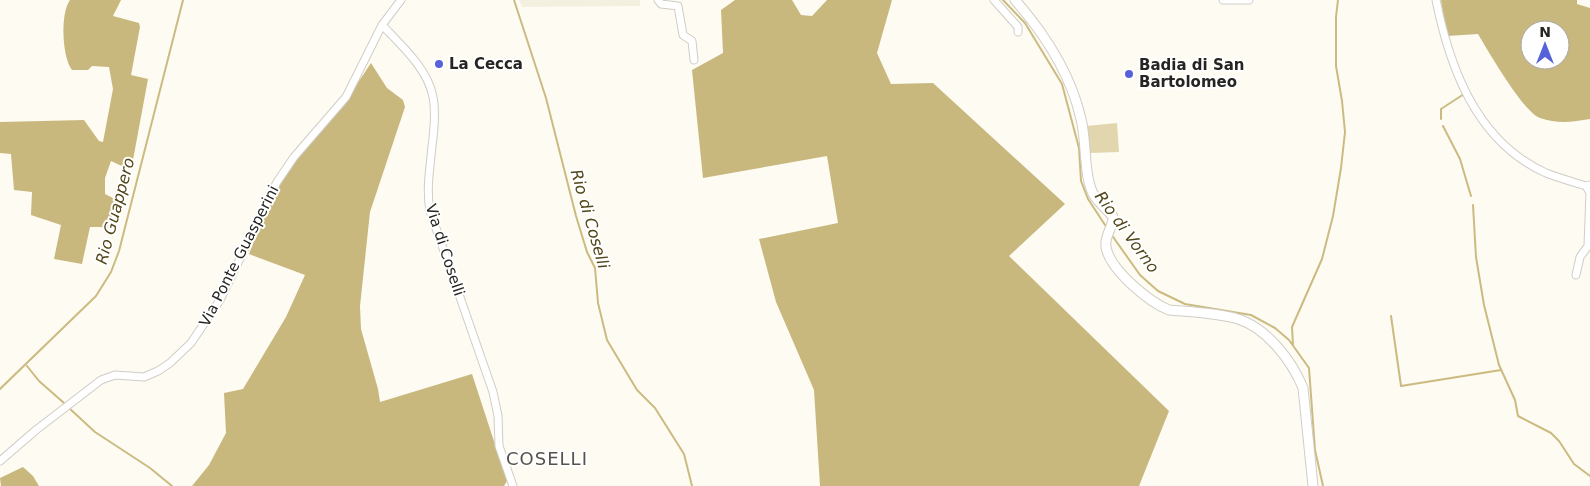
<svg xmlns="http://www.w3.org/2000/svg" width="1590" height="486" viewBox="0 0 1590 486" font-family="'DejaVu Sans',sans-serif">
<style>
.built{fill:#f4f0e0}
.green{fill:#e1d6ad}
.forest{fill:#c8b87e;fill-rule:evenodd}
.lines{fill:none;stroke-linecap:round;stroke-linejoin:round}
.stream{stroke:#cbbb81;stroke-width:2}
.minor-casing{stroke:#cfcdc5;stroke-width:9}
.tertiary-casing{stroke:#cfcdc5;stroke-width:11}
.minor{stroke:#fff;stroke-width:7}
.tertiary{stroke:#fff;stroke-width:9}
.poi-dot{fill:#5662d9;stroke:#fff;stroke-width:2}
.labels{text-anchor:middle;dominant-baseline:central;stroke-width:4;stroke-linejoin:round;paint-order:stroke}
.poi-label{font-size:15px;font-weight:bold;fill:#262522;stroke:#fff;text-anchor:start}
.street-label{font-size:15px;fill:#262522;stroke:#fff}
.water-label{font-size:16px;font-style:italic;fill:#514618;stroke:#fff}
.quarter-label{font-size:18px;letter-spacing:1px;fill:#55534c;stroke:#fff}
</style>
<rect width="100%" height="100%" fill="#fefbf3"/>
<path class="built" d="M519 0H640V6L522 7Z"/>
<path class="green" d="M1117 123 1119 152 1090 153 1086 126Z"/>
<path class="forest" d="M70 0H121L113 16 139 23 140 27 131 75 148 79 133 160 124 167 111 161 105 178V194L115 199 110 230 101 227H90L82 264 54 259 61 225 31 215 32 192 14 190 11 154 0 153V122L84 120 99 141 103 142 113 89 109 67 92 66 88 70H72C62 58 60 13 70 0Z
M735 0H792L801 15 812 16 827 0H892L877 53 891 84 933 83 1065 204 1009 256 1169 411 1139 486H820L814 390 776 302 759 239 838 223 827 156 703 178 692 70 723 53 721 10Z
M1441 0H1577V4L1590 8V119C1573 122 1557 124 1540 118 1524 113 1488 51 1478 34L1447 36ZM1530 30H1560V60H1530Z
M371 63 387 88 403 100 405 107 370 212 360 306 361 329 378 389 380 402 472 374 507 481 504 486H192L209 465 226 433 224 393 243 389 286 317 305 275 249 254 269 201 292 165 343 105Z
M23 467 33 476 39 486H1L0 478Z"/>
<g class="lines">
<path class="stream" d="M514 0 546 98 576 216 587 252 595 268 598 303 607 340 637 390 655 408 684 454 692 486
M1003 0 1025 23 1062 84 1079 148 1081 181 1088 199 1107 228
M1441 119V109L1464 94
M1443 126 1460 159 1471 196
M1473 205 1476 257 1484 305 1499 365 1515 400 1518 416 1551 433 1559 441 1574 464 1590 476
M1111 234 1140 275 1158 291 1185 304 1251 315 1275 328 1289 340 1309 368 1315 450 1323 486
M1391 316 1401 386 1501 370
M1293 345 1292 327 1322 259 1333 216 1341 168 1345 132 1342 101 1336 66V17L1338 0
M27 366 39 381 64 403
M0 389 96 296 111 272 119 251 183 0
M69 408 95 432 150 468 172 486"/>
<defs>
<path id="minor" d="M658 0 661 4 678 6 683 35 692 41 694 60
M994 0 1018 27V32
M1223 0H1249
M1436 0C1450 69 1477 142 1546 173 1559 178 1573 182 1586 186L1590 185
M382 25C401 45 428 69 433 97 436 112 434 131 432 146 430 169 426 189 430 211L493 392 498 416 499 446 513 486
M1576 275 1580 257 1588 246 1590 193 1586 186
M0 461 36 430 101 380 115 375 144 377 158 371 170 363 191 343 220 300 277 182 294 157 346 97 382 25 401 0"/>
<path id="tertiary" d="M1015 0C1044 33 1071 75 1081 119 1087 141 1083 179 1095 197 1100 204 1108 210 1113 217 1113 228 1104 236 1106 247 1110 270 1149 302 1169 310 1191 312 1217 313 1238 319 1267 328 1292 361 1303 388L1313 486"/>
</defs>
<use href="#minor" class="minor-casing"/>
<use href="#tertiary" class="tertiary-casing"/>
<use href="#minor" class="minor"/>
<use href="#tertiary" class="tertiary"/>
</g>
<g class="poi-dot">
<circle cx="439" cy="64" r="5"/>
<circle cx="1129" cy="74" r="5"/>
</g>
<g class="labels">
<g class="poi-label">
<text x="449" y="64">La Cecca</text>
<text x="1139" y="65">Badia di San<tspan x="1139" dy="17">Bartolomeo</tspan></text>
</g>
<g class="street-label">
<text transform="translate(445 250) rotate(72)">Via di Coselli</text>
<text transform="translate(239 256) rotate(-63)">Via Ponte Guasperini</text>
</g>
<g class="water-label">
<text transform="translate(115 211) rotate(-75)">Rio Guappero</text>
<text transform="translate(590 219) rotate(74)">Rio di Coselli</text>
<text transform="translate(1127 232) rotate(54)">Rio di Vorno</text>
</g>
<g class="quarter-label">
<text x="547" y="458">COSELLI</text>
</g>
</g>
<g transform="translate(1545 45)"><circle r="24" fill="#ffffff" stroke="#a8a8a7"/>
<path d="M0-4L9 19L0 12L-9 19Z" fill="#5662d9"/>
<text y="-8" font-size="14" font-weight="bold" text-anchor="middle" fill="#262522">N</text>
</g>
</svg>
